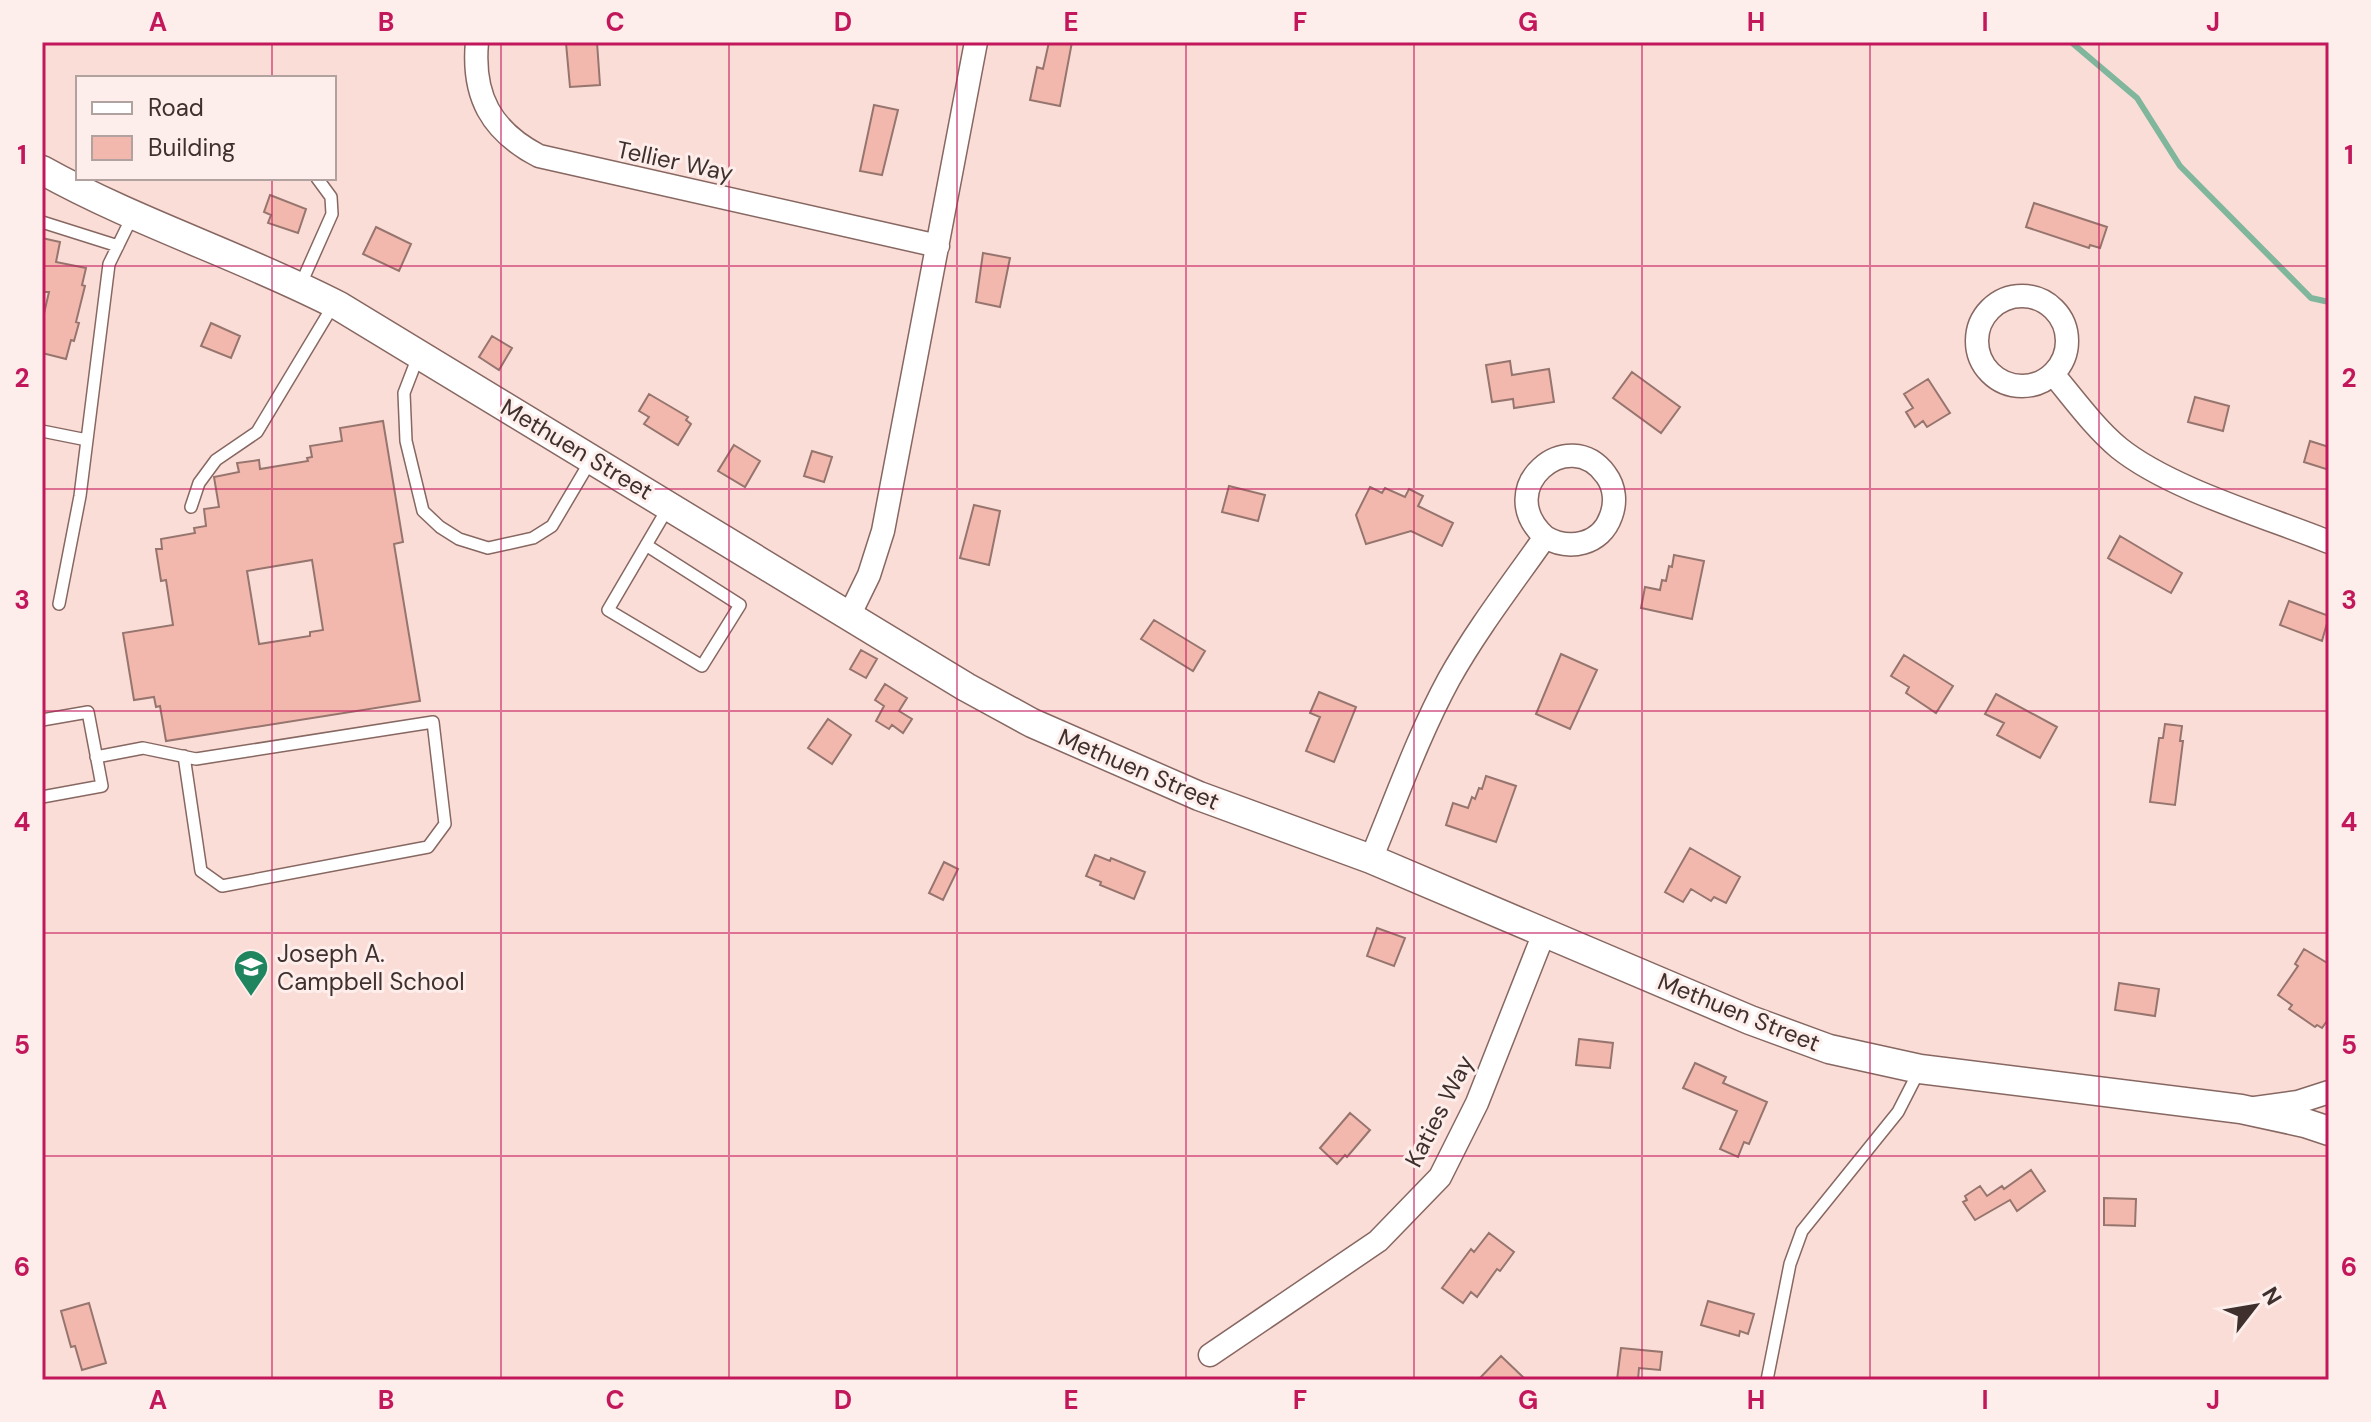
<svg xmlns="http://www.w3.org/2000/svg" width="2371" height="1422" viewBox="0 0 2371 1422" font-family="'DM Sans',sans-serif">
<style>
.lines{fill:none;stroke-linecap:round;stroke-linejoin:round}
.stream{stroke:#7fb69c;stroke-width:6}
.building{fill:#f2b8ad;stroke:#96756e;stroke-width:2;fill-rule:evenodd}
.service-casing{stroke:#876761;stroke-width:14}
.minor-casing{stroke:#876761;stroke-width:25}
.tertiary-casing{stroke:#876761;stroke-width:31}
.service{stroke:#fff;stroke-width:11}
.minor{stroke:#fff;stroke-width:22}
.tertiary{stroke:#fff;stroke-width:28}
.grid{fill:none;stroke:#c2185b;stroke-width:2;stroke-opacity:0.55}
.labels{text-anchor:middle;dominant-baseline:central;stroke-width:6;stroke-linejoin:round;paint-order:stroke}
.street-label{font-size:24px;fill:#3f302e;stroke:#fdeeeb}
.poi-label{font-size:24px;fill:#3f302e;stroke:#fdeeeb;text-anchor:start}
.neatline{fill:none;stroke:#c2185b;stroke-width:3}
.grid-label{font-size:26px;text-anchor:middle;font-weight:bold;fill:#c2185b}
</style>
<rect width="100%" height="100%" fill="#fbddd7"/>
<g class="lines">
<path class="stream" d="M2071 42 2137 98 2180 166 2311 298 2329 302"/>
</g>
<path class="building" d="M597 42 600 85 570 87 566 43Z
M1049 42H1072L1060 106 1030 100 1037 67 1043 69Z
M874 105 898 110 882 175 860 171Z
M270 195 306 209 298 233 268 223 271 215 264 212Z
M2034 203 2107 227 2100 248 2090 245 2089 248 2026 227Z
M376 227 411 244 399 271 363 254Z
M42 238 60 242 56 262 86 268 82 285 85 286 76 322 79 323 74 341 71 340 66 359 42 353V322L49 292H42Z
M983 253 1010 258 1000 307 976 302Z
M211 323 240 336 231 358 201 346Z
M492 336 512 348 499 370 479 357Z
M1510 361 1512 375 1549 369 1554 402 1514 408 1513 399 1492 402 1486 365Z
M1632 372 1680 407 1661 433 1613 398Z
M1928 379 1950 413 1927 427 1923 421 1915 427 1906 412 1913 408 1904 394Z
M649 394 688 417 686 420 691 424 678 445 644 424 649 417 639 411Z
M2195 397 2229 406 2223 431 2188 422Z
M383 421 403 542 394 544 420 701 166 741 160 706 156 707 154 697 134 700 123 633 173 625 166 580 161 581 156 549H162L161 539 195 533 194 528 206 526 204 509 219 507 214 477 239 472 237 463 259 460 260 469 308 461 307 458 312 457 310 446 342 441 340 428ZM312 560 323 630 310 632V636L259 644 247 571Z
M2310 441 2329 447V470L2304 462Z
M734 445 760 461 745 487 718 471Z
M812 451 832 457 824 482 804 476Z
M1229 486 1265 495 1258 521 1222 512Z
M1370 487 1382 493 1385 488 1405 497 1409 489 1423 496 1418 506 1453 523 1442 546 1411 531 1366 544 1356 515Z
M974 505 1000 511 989 565 960 558Z
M2120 536 2182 573 2171 593 2108 558Z
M1674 555 1704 561 1692 619 1641 608 1645 587 1660 590 1662 580 1666 581 1669 566 1672 567Z
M2289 601 2329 616 2322 641 2280 625Z
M1154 620 1205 651 1193 671 1141 639Z
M861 650 877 659 866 678 850 669Z
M1561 654 1597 670 1570 729 1536 714Z
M1904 655 1953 686 1936 713 1906 693 1909 687 1891 676Z
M885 684 907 698 899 711 912 719 903 733 892 725 889 729 876 721 884 706 875 700Z
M1319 692 1356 707 1334 762 1306 751 1320 717 1310 713Z
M1996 694 2057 727 2040 758 1997 735 2004 723 1985 714Z
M828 719 851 735 832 764 808 748Z
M2165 724 2182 726 2180 741H2183L2175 805 2150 802 2159 738H2163Z
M1486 776 1516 786 1496 842 1446 825 1453 803 1468 808 1472 797 1475 799 1479 788 1482 789Z
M1690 848 1740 877 1726 903 1714 897 1711 901 1691 889 1683 902 1665 892Z
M1095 855 1110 861 1111 858 1145 872 1134 899 1100 885 1101 882 1086 876Z
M944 862 958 869 943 900 929 893Z
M1377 928 1405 938 1394 966 1367 956Z
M2304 949 2329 964V1018L2322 1028 2317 1025 2315 1027 2289 1009 2292 1005 2278 995 2298 966 2295 964Z
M2119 983 2159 989 2155 1016 2115 1010Z
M1579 1039 1613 1043 1610 1068 1576 1065Z
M1695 1063 1726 1077 1723 1083 1767 1102 1749 1144 1744 1142 1738 1157 1720 1149 1737 1111 1683 1088Z
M1350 1113 1370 1130 1347 1157 1345 1155 1337 1164 1320 1148Z
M2031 1170 2045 1191 2017 1211 2010 1200 1975 1220 1963 1202 1967 1200 1965 1196 1980 1186 1987 1196 2002 1186 2004 1189Z
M2104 1198 2136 1199 2135 1226 2104 1225Z
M1489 1233 1514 1252 1500 1271 1497 1269 1477 1297 1471 1292 1463 1303 1442 1288 1471 1249 1474 1252Z
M1708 1301 1754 1314 1748 1334 1740 1331 1739 1336 1701 1325Z
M89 1303 106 1363 82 1370 75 1346 71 1347 61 1311Z
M1621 1348 1662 1352 1660 1370 1639 1368 1638 1380H1617Z
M1501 1356 1526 1380H1478Z"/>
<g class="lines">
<defs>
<path id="service" d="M42 222 118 246
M300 286 332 214 331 197 317 178
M419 354 404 393 406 441 423 511 440 527 459 539 488 548 533 538 552 526 591 460
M42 431 87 440
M191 507 199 483 216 460 257 432 334 304
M646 545 740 605 702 666 608 610 669 506
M59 604 80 496 109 264 132 217
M42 720 88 712 102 786 42 797
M96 757 143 748 196 759 433 722 445 824 428 847 222 886 201 871 184 756
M1767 1380 1790 1264 1802 1231 1898 1112 1920 1069"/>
<path id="minor" d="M477 42C472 96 491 131 539 156L938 246
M1977 341a45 45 0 1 1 90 0a45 45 0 1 1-90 0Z
M2053 374C2074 399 2094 427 2119 448 2170 489 2267 517 2329 542
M849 616 869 575 883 531 976 42
M1371 859C1396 799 1418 736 1449 679 1477 629 1512 584 1545 537 1569 551 1601 545 1611 516 1616 503 1615 487 1606 475 1569 423 1491 488 1545 537
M2255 1108 2298 1102 2329 1092
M1210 1355 1378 1241 1440 1177 1477 1103 1544 933"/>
<path id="tertiary" d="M42 170C137 223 242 256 339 306L966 687 1032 723 1199 796 1371 859 1750 1020 1829 1049 1920 1069 2241 1109 2305 1123 2329 1131"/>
</defs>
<use href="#service" class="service-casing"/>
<use href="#minor" class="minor-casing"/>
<use href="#tertiary" class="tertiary-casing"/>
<use href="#service" class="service"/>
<use href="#minor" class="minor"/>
<use href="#tertiary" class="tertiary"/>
</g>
<path class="grid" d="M272 42V78M501 42V1380M729 42V1380M957 42V1380M1186 42V1380M1414 42V1380M1642 42V1380M1870 42V1380M2099 42V1380M272 178V1380M42 266H2329M42 489H2329M42 711H2329M42 933H2329M42 1156H2329"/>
<defs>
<symbol id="school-pin" viewBox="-11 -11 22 30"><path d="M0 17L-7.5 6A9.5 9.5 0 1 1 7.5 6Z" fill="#1f855f" stroke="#fdeeeb"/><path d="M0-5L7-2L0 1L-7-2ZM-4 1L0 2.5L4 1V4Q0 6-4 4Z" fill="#fff"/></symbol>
</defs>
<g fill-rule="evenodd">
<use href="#school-pin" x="231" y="947" width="40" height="54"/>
</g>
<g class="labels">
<g class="street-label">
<text transform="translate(675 161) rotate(12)">Tellier Way</text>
<text transform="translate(577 449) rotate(31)">Methuen Street</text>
<text transform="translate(1139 769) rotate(23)">Methuen Street</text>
<text transform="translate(1739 1012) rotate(22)">Methuen Street</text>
<text transform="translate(1439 1111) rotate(-63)">Katies Way</text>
</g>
<g class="poi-label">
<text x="277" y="953">Joseph A.<tspan x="277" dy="28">Campbell School</tspan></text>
</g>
</g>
<rect width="2371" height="1422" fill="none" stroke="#fdeeeb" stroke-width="88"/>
<rect x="76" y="76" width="260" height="104" fill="#fdeeeb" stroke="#b1a29f" stroke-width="2"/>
<rect x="92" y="102" width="40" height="12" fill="#ffffff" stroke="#b1a29f" stroke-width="2"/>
<text x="148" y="116" font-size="24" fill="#3f302e">Road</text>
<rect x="92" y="136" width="40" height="24" fill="#f2b8ad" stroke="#b1a29f" stroke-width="2"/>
<text x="148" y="156" font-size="24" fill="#3f302e">Building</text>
<g transform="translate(2255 1306) rotate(59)" stroke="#fdeeeb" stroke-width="6" paint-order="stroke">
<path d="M0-6L14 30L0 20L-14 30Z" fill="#3f302e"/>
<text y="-12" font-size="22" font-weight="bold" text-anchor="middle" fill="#3f302e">N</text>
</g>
<rect x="44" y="44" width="2283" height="1334" class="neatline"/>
<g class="grid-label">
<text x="158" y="31">A</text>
<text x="386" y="31">B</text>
<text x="615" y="31">C</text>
<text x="843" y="31">D</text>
<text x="1071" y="31">E</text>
<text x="1300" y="31">F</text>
<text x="1528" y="31">G</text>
<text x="1756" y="31">H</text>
<text x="1985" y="31">I</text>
<text x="2213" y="31">J</text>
<text x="22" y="164">1</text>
<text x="2349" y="164">1</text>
<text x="22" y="387">2</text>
<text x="2349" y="387">2</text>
<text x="22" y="609">3</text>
<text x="2349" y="609">3</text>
<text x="22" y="831">4</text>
<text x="2349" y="831">4</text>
<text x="22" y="1054">5</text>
<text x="2349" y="1054">5</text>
<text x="22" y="1276">6</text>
<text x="2349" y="1276">6</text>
<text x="158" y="1409">A</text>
<text x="386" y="1409">B</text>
<text x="615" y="1409">C</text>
<text x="843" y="1409">D</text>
<text x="1071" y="1409">E</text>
<text x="1300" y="1409">F</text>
<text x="1528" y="1409">G</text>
<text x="1756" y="1409">H</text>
<text x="1985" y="1409">I</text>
<text x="2213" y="1409">J</text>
</g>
</svg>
